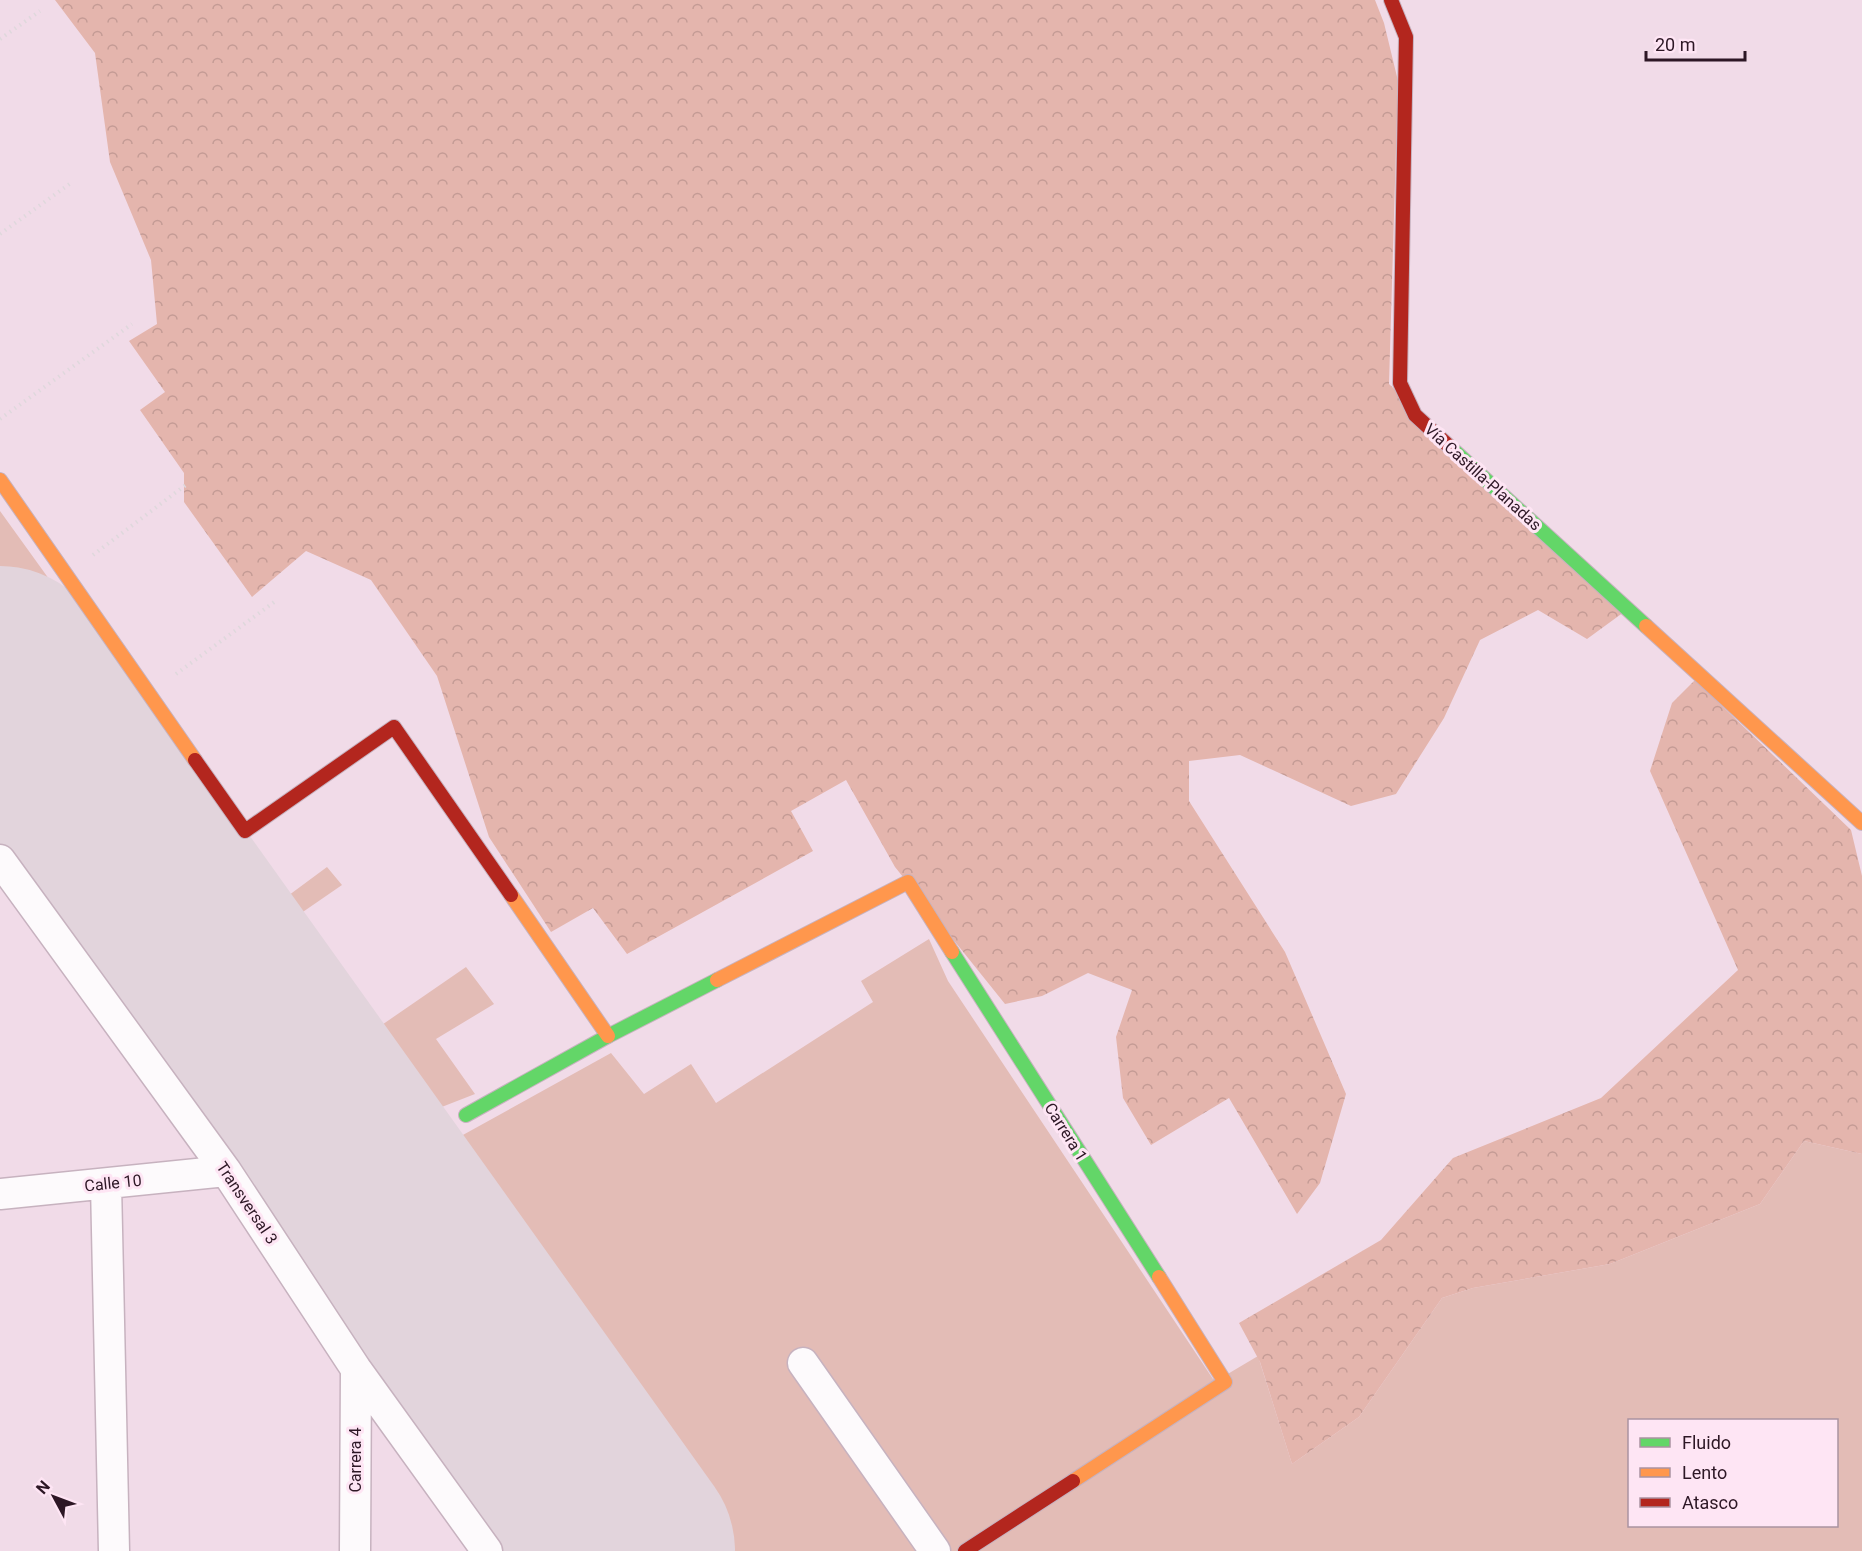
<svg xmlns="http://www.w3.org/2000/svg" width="1862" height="1551" viewBox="0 0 1862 1551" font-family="Roboto,sans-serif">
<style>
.grass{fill:#e3bcb6;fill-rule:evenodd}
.forest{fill:url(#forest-crowns)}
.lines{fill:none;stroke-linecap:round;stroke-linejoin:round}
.runway{stroke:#e2d4dc;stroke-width:222}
.street-casing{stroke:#c7b2bf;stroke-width:33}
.fast-casing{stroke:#c7b2bf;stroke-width:16}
.slow-casing{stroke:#c7b2bf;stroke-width:16}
.jam-casing{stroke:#c7b2bf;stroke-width:16}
.path{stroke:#dfd8dc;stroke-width:4;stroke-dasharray:1.5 4.5;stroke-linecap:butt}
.street{stroke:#fdfafc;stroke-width:30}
.fast{stroke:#63d668;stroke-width:14}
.slow{stroke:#ff974d;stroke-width:14}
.jam{stroke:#b3261e;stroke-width:14}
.labels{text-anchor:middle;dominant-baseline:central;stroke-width:6;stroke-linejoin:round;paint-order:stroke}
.street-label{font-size:16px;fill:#2d1725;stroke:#fee5f4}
</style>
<defs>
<pattern id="forest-crowns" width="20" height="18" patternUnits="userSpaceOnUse" patternTransform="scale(1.5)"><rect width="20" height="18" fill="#e4b5ad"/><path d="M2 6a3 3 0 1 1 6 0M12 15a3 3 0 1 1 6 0" fill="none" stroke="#c49b95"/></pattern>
</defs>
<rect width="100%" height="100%" fill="#f1dbe8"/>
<path class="grass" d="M0 511 281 901 327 867 342 885 281 927 360 1040 466 967 494 1004 436 1039 475 1094 434 1110 452 1141 611 1053 644 1094 691 1064 716 1103 873 1002 861 981 929 939 948 981 1213 1379 1226 1375 1258 1356 1292 1464 1359 1417 1442 1298 1473 1288 1610 1264 1760 1204 1804 1141 1862 1154V1551H504L232 1168 0 848ZM1630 1420H1836V1526H1630Z"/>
<path class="forest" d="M55 0H1375L1384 23 1398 81 1389 384 1624 612 1587 639 1538 610 1480 640 1444 718 1396 794 1351 806 1240 755 1189 761V801L1285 952 1346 1094 1320 1183 1297 1214 1229 1098 1151 1145 1123 1098 1116 1037 1132 990 1088 973 1042 996 1005 1004 895 867 846 780 791 811 813 851 627 954 593 908 551 932 489 837 437 676 371 580 306 551 252 597 184 502V473L140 410 165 392 129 341 157 324 151 260 110 162 95 53Z
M1695 680 1851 830 1862 876V1154L1804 1141 1760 1204 1610 1264 1473 1288 1442 1298 1359 1417 1292 1464 1260 1362 1239 1323 1381 1240 1453 1158 1601 1098 1738 970 1650 771 1672 703Z"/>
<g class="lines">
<path class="runway" d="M0 677 624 1551"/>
<defs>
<path id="street" d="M0 860 226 1171 356 1369 487 1551
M106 1184 114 1551
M0 1194 226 1171
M803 1363 935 1551
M355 1551 356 1369"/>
<path id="fast" d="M1451 448 1646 626
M952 952 1159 1277
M466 1115 608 1036 717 980"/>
<path id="slow" d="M0 480 195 760
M1646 626 1862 823
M511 895 608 1036
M717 980 908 882 952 952
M1073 1481 1225 1382 1159 1277"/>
<path id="jam" d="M1391 0 1406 37 1400 383 1415 415 1451 448
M195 760 245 831 394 727 511 895
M965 1551 1073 1481"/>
</defs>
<use href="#street" class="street-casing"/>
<use href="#fast" class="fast-casing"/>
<use href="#slow" class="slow-casing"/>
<use href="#jam" class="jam-casing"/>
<path class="path" d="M0 39 40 11
M0 234 71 183
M0 419 132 324
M93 555 187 484
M176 674 277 600"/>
<use href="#street" class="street"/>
<use href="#fast" class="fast"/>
<use href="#slow" class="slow"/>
<use href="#jam" class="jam"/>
</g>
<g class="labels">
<g class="street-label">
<text transform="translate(1483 477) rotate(42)">Vía Castilla-Planadas</text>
<text transform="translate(1066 1132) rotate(58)">Carrera 1</text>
<text transform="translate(113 1183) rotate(-6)">Calle 10</text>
<text transform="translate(247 1203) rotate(56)">Transversal 3</text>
<text transform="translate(355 1460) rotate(-90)">Carrera 4</text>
</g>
</g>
<rect x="1628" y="1419" width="210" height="108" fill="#fee5f4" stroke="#aa93a1" stroke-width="1.5"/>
<rect x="1640" y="1438" width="30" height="9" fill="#63d668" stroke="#aa93a1" stroke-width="1.5"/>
<text x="1682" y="1449" font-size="18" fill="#2d1725">Fluido</text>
<rect x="1640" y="1468" width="30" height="9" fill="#ff974d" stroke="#aa93a1" stroke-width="1.5"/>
<text x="1682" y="1479" font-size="18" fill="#2d1725">Lento</text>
<rect x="1640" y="1498" width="30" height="9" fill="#b3261e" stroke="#aa93a1" stroke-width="1.5"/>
<text x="1682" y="1509" font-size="18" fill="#2d1725">Atasco</text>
<g transform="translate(54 1497) rotate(311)" stroke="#fee5f4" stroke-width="4.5" paint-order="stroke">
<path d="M0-4.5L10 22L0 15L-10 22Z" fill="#2d1725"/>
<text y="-9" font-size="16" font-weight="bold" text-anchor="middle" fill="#2d1725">N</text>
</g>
<path d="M1646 51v9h99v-9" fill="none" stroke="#2d1725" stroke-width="3"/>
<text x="1655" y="51" font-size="18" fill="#2d1725" stroke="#fee5f4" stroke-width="4.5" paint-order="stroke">20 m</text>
</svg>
